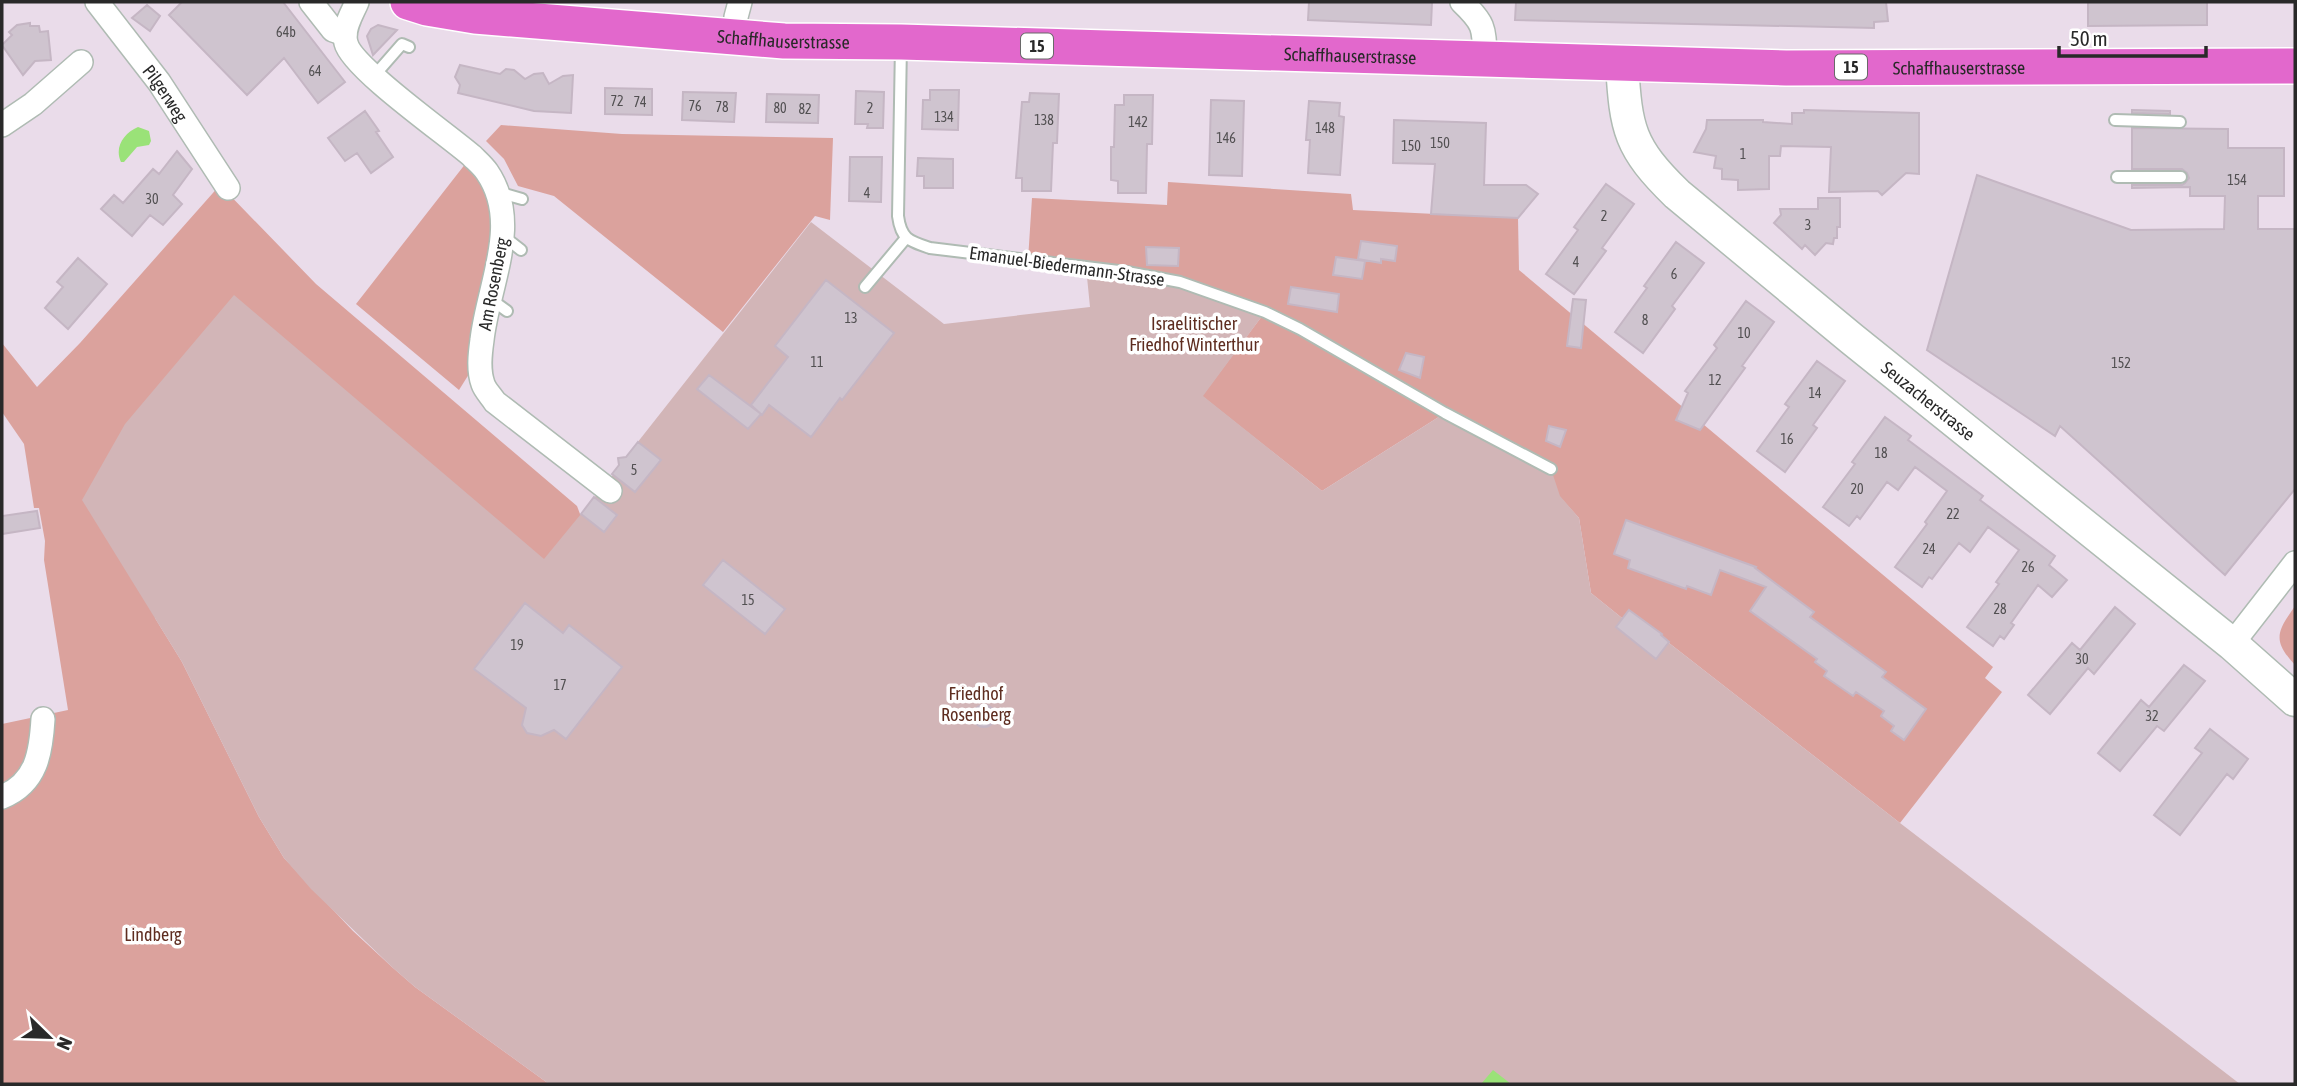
<svg xmlns="http://www.w3.org/2000/svg" width="2297" height="1086" viewBox="0 0 2297 1086" font-family="'Asap Condensed',sans-serif">
<style>
.green{fill:#dba29d}
.cemetery{fill:#d2b5b7}
.water{fill:#9ae278}
.building{fill:#cfc4cf;stroke:#c5b6c4;stroke-width:2}
.lines{fill:none;stroke-linecap:round;stroke-linejoin:round}
.lane-casing{stroke:#afbbb3;stroke-width:14}
.street-casing{stroke:#afbbb3;stroke-width:26}
.secondary-casing{stroke:#afbbb3;stroke-width:35}
.primary-casing{stroke:#fff;stroke-width:38}
.lane{stroke:#fff;stroke-width:10}
.street{stroke:#fff;stroke-width:23}
.secondary{stroke:#fff;stroke-width:32}
.primary{stroke:#e268cc;stroke-width:35}
.labels{text-anchor:middle;dominant-baseline:central;stroke-width:7;stroke-linejoin:round;paint-order:stroke}
.number-label{font-size:14px;fill:#525052}
.shield{fill:#fff;stroke:#696969;stroke-width:2}
.shield-label{font-size:16px;font-weight:bold;fill:#292929}
.street-label{font-size:18px;fill:#292929;stroke:#fff}
.park-label{font-size:18px;fill:#5e2d20;stroke:#fff}
</style>
<rect width="100%" height="100%" fill="#eadcea"/>
<path class="green" d="M501 125 622 134 833 138 830 220 815 216 723 332 554 196 518 186 504 159 486 141Z
M466 163 486 189 496 230 469 374 459 390 356 304Z
M1168 182 1351 194 1353 210 1518 218 1519 270 1993 667 1985 678 2002 692 1900 823 1669 643 1622 618 1591 593 1579 518 1559 496 1550 469 1445 413 1322 491 1202 396 1265 312 1180 282 1028 260 1032 198 1167 205Z
M220 185 316 284 577 506 580 514 625 552 155 618 182 662 259 817 284 858 353 931 392 967 415 987 549 1084H2V724L68 710 44 560 45 541 39 508H34L24 444 2 412V343L37 387 80 343Z
M2295 606V665C2272 640 2277 632 2295 606Z"/>
<path class="cemetery" d="M811 222 944 324 1090 307 1086 267 1127 272 1265 312 1203 396 1322 491 1445 413 1551 469 1560 496 1579 518 1591 593 1622 618 1629 610 1669 643 1900 823 2240 1084H549L415 987 392 967 311 889 284 858 259 817 182 662 82 500 125 424 234 295 544 559 613 475 622 458 626 457Z"/>
<path class="water" d="M138 127 149 131 151 141 149 145 137 147 124 162H121C114 147 124 133 138 127Z
M1493 1070 1511 1084H1481Z"/>
<path class="building" d="M182 2H283L345 82 318 103 284 58 247 95 169 15Z
M1309 2H1432L1431 25 1308 20Z
M1516 2H1886L1888 21 1874 22V28L1515 20Z
M2088 2H2207V25L2088 26Z
M147 5 160 16 150 31 132 18Z
M30 23V26H39L40 32 48 31 51 60 35 61 23 75 2 45 12 35 9 32 17 25Z
M378 25 397 30 373 55 367 36 371 29Z
M460 65 500 74 506 69 514 70 525 79 534 74 543 73 549 84 563 76 573 75 571 113 534 111 458 93 460 85 455 77Z
M605 88 652 89V115L605 114Z
M930 90H959L958 130 922 129 923 100H930Z
M856 91 884 92 883 128H867L868 124H855Z
M683 92 736 93 734 122 682 120Z
M1030 93 1059 94 1057 143H1053L1051 191H1022V178H1016L1022 102H1029Z
M767 94 819 95 818 123 766 122Z
M1124 95H1153L1152 144H1147L1146 193H1118V181L1111 180V147H1114L1115 105H1124Z
M1211 100 1244 101 1242 176 1209 175Z
M1309 101 1340 103 1339 116 1344 117 1340 175 1308 173 1310 140H1306Z
M1804 110 1919 113V174L1906 173 1882 195 1878 191 1829 192 1831 147 1781 146 1780 156H1769V189L1738 190V180L1722 179V169L1714 168 1716 156 1694 152 1706 129 1707 120H1763V122L1792 124V113H1804Z
M2132 110 2170 111V114L2132 113Z
M365 111 379 131 376 132 393 157 371 173 357 153 345 161 328 138Z
M1394 120 1486 123 1484 185H1526L1538 194 1518 218 1431 214 1435 164 1393 163Z
M2132 128 2228 129V148H2284V196H2258V229H2295V489L2225 575 2060 426 2055 436 1927 350 1977 175 2131 230 2224 229 2225 196H2190V187L2132 188V185H2182L2185 183 2189 178 2187 173 2182 169H2132Z
M177 151 192 169 173 195 182 204 163 225 150 215 132 236 101 209 114 195 123 203 153 169 159 174Z
M850 157H882L881 202 849 201Z
M918 158 953 159V188H924V176H917Z
M1606 184 1634 204 1602 248 1606 251 1574 294 1546 274 1578 230 1574 227Z
M1818 198H1840V227H1837V238H1834L1833 244 1826 243 1815 255 1805 245 1802 249 1774 223 1781 215 1780 209H1818Z
M1361 241 1397 246 1395 261 1381 259V263L1358 259Z
M1676 242 1704 263 1672 306 1675 309 1643 353 1615 332 1647 288 1644 286Z
M1146 247 1179 248 1178 266 1147 265Z
M1336 257 1365 261 1362 279 1333 275Z
M78 258 107 284 68 329 45 308 63 287 57 282Z
M826 280 894 333 842 400 840 398 811 437 769 405 762 415 751 405 788 357 775 346Z
M1291 287 1339 294 1337 312 1288 304Z
M1573 299 1586 300 1581 348 1567 346Z
M1746 301 1774 322 1742 366 1745 368 1700 430 1676 420 1688 393 1685 391 1717 348 1714 345Z
M1406 353 1424 357 1420 378 1399 370Z
M1817 361 1845 381 1813 425 1817 428 1785 472 1757 451 1789 407 1785 404Z
M709 375 761 414 748 429 697 389Z
M1885 417 1911 436 1908 440 1983 496 1980 500 2055 556 2049 565 2067 580 2052 597 2038 585 2011 623 2014 625 2004 639 2000 636 1993 646 1967 627 1999 584 1996 582 2019 550 1988 527 1970 552 1959 543 1932 579 1929 577 1922 587 1895 567 1927 524 1925 522 1947 491 1915 467 1898 490 1887 482 1860 519 1857 516 1849 526 1823 507 1855 464 1852 462Z
M1549 426 1566 430 1560 447 1546 441Z
M638 442 661 460 635 492 612 474 619 465 618 458 626 457Z
M594 497 617 515 604 532 581 514Z
M37 511 40 528 2 534V516Z
M1626 520 1756 567 1755 568 1814 612 1810 617 1886 672 1882 677 1926 709 1904 740 1891 731 1894 726 1881 716 1884 711 1856 692 1853 696 1824 676 1827 671 1815 662 1817 659 1750 611 1766 587 1720 570 1711 595 1687 586 1686 589 1628 568 1630 560 1614 554Z
M723 560 785 609 765 634 703 585Z
M525 603 563 633 569 625 622 667 566 739 554 730 541 736 527 733 522 725 526 708 474 669Z
M2115 607 2135 624 2094 674 2088 668 2050 714 2028 695 2072 643 2080 650Z
M1629 610 1662 634 1661 635 1669 642 1656 659 1616 627Z
M2184 665 2205 681 2164 731 2157 726 2120 771 2098 753 2141 700 2149 707Z
M973 716a11 11 0 1 1 22 0a11 11 0 1 1-22 0Z
M2210 729 2248 759 2233 779 2227 774 2180 835 2154 815 2202 753 2195 748Z"/>
<g class="lines">
<defs>
<path id="lane" d="M901 45 898 216C901 239 909 241 930 248L1127 272 1180 282 1265 312 1300 329 1445 413 1551 469
M374 76 402 44 409 47
M2115 120 2180 122
M2117 177H2181
M498 192 522 199
M503 236 521 250
M865 287 906 238
M489 298 507 311"/>
<g id="street">
<path id="s1" d="M97 2 159 82 228 188"/>
<path d="M311 2 333 30 345 34"/>
<path d="M357 2C352 14 342 29 346 43 352 68 448 135 472 156 477 161 483 166 487 172 522 223 488 285 482 340 480 354 478 370 483 384 485 390 491 396 495 402L610 491"/>
<path d="M1462 2C1485 24 1484 28 1485 59"/>
<path d="M735 37 736 17 740 2"/>
<path d="M2 125 33 104 81 62"/>
<path d="M2232 644 2295 563"/>
<path d="M2 797C37 783 41 752 43 719"/>
</g>
<g id="secondary">
<path id="s2" d="M1622 64C1626 130 1629 147 1677 194L1852 339 2232 644 2295 700"/>
</g>
<g id="primary">
<path id="s3" d="M408 2 427 8 475 16 784 41 901 42 1786 68 2295 66"/>
</g>
</defs>
<use href="#lane" class="lane-casing"/>
<use href="#street" class="street-casing"/>
<use href="#secondary" class="secondary-casing"/>
<use href="#primary" class="primary-casing"/>
<use href="#lane" class="lane"/>
<use href="#street" class="street"/>
<use href="#secondary" class="secondary"/>
<use href="#primary" class="primary"/>
</g>
<g class="labels">
<g class="number-label">
<text x="286" y="32">64b</text>
<text x="315" y="71">64</text>
<text x="617" y="101">72</text>
<text x="640" y="102">74</text>
<text x="695" y="106">76</text>
<text x="722" y="107">78</text>
<text x="780" y="108">80</text>
<text x="870" y="108">2</text>
<text x="805" y="109">82</text>
<text x="944" y="117">134</text>
<text x="1044" y="120">138</text>
<text x="1138" y="122">142</text>
<text x="1325" y="128">148</text>
<text x="1226" y="138">146</text>
<text x="1440" y="143">150</text>
<text x="1411" y="146">150</text>
<text x="1743" y="154">1</text>
<text x="2237" y="180">154</text>
<text x="867" y="193">4</text>
<text x="152" y="199">30</text>
<text x="1604" y="216">2</text>
<text x="1808" y="225">3</text>
<text x="1576" y="262">4</text>
<text x="1674" y="274">6</text>
<text x="851" y="318">13</text>
<text x="1645" y="320">8</text>
<text x="1744" y="333">10</text>
<text x="817" y="362">11</text>
<text x="2121" y="363">152</text>
<text x="1715" y="380">12</text>
<text x="1815" y="393">14</text>
<text x="1787" y="439">16</text>
<text x="1881" y="453">18</text>
<text x="634" y="470">5</text>
<text x="1857" y="489">20</text>
<text x="1953" y="514">22</text>
<text x="1929" y="549">24</text>
<text x="2028" y="567">26</text>
<text x="748" y="600">15</text>
<text x="2000" y="609">28</text>
<text x="517" y="645">19</text>
<text x="2082" y="659">30</text>
<text x="560" y="685">17</text>
<text x="2152" y="716">32</text>
</g>
<g class="shield">
<rect x="1021" y="33.5" width="32" height="25" rx="5"/>
<rect x="1835" y="54.5" width="32" height="25" rx="5"/>
</g>
<g class="shield-label">
<text x="1037" y="46">15</text>
<text x="1851" y="67">15</text>
</g>
<g class="street-label">
<text stroke="none"><textPath href="#s3" startOffset="378">Schaffhauserstrasse</textPath></text>
<text stroke="none"><textPath href="#s3" startOffset="945">Schaffhauserstrasse</textPath></text>
<text stroke="none"><textPath href="#s3" startOffset="1554">Schaffhauserstrasse</textPath></text>
<text stroke="none"><textPath href="#s1" startOffset="114">Pilgerweg</textPath></text>
<text transform="translate(1067 266) rotate(8)">Emanuel-Biedermann-Strasse</text>
<text transform="translate(493 284) rotate(-79)">Am Rosenberg</text>
<text stroke="none"><textPath href="#s2" startOffset="472">Seuzacherstrasse</textPath></text>
</g>
<g class="park-label">
<text x="1194" y="323">Israelitischer<tspan x="1194" dy="21">Friedhof Winterthur</tspan></text>
<text x="976" y="693">Friedhof<tspan x="976" dy="21">Rosenberg</tspan></text>
<text x="153" y="934">Lindberg</text>
</g>
</g>
<rect width="2297" height="1086" fill="none" stroke="#292929" stroke-width="7"/>
<g transform="translate(49 1037) rotate(113)" stroke="#ffffff" stroke-width="5" paint-order="stroke">
<path d="M0-5L12 26L0 18L-12 26Z" fill="#292929"/>
<text y="-10" font-size="19" font-weight="bold" text-anchor="middle" fill="#292929">N</text>
</g>
<path d="M2059 46v10h147v-10" fill="none" stroke="#292929" stroke-width="3.5"/>
<text x="2070" y="46" font-size="21" fill="#292929" stroke="#ffffff" stroke-width="5" paint-order="stroke">50 m</text>
</svg>
